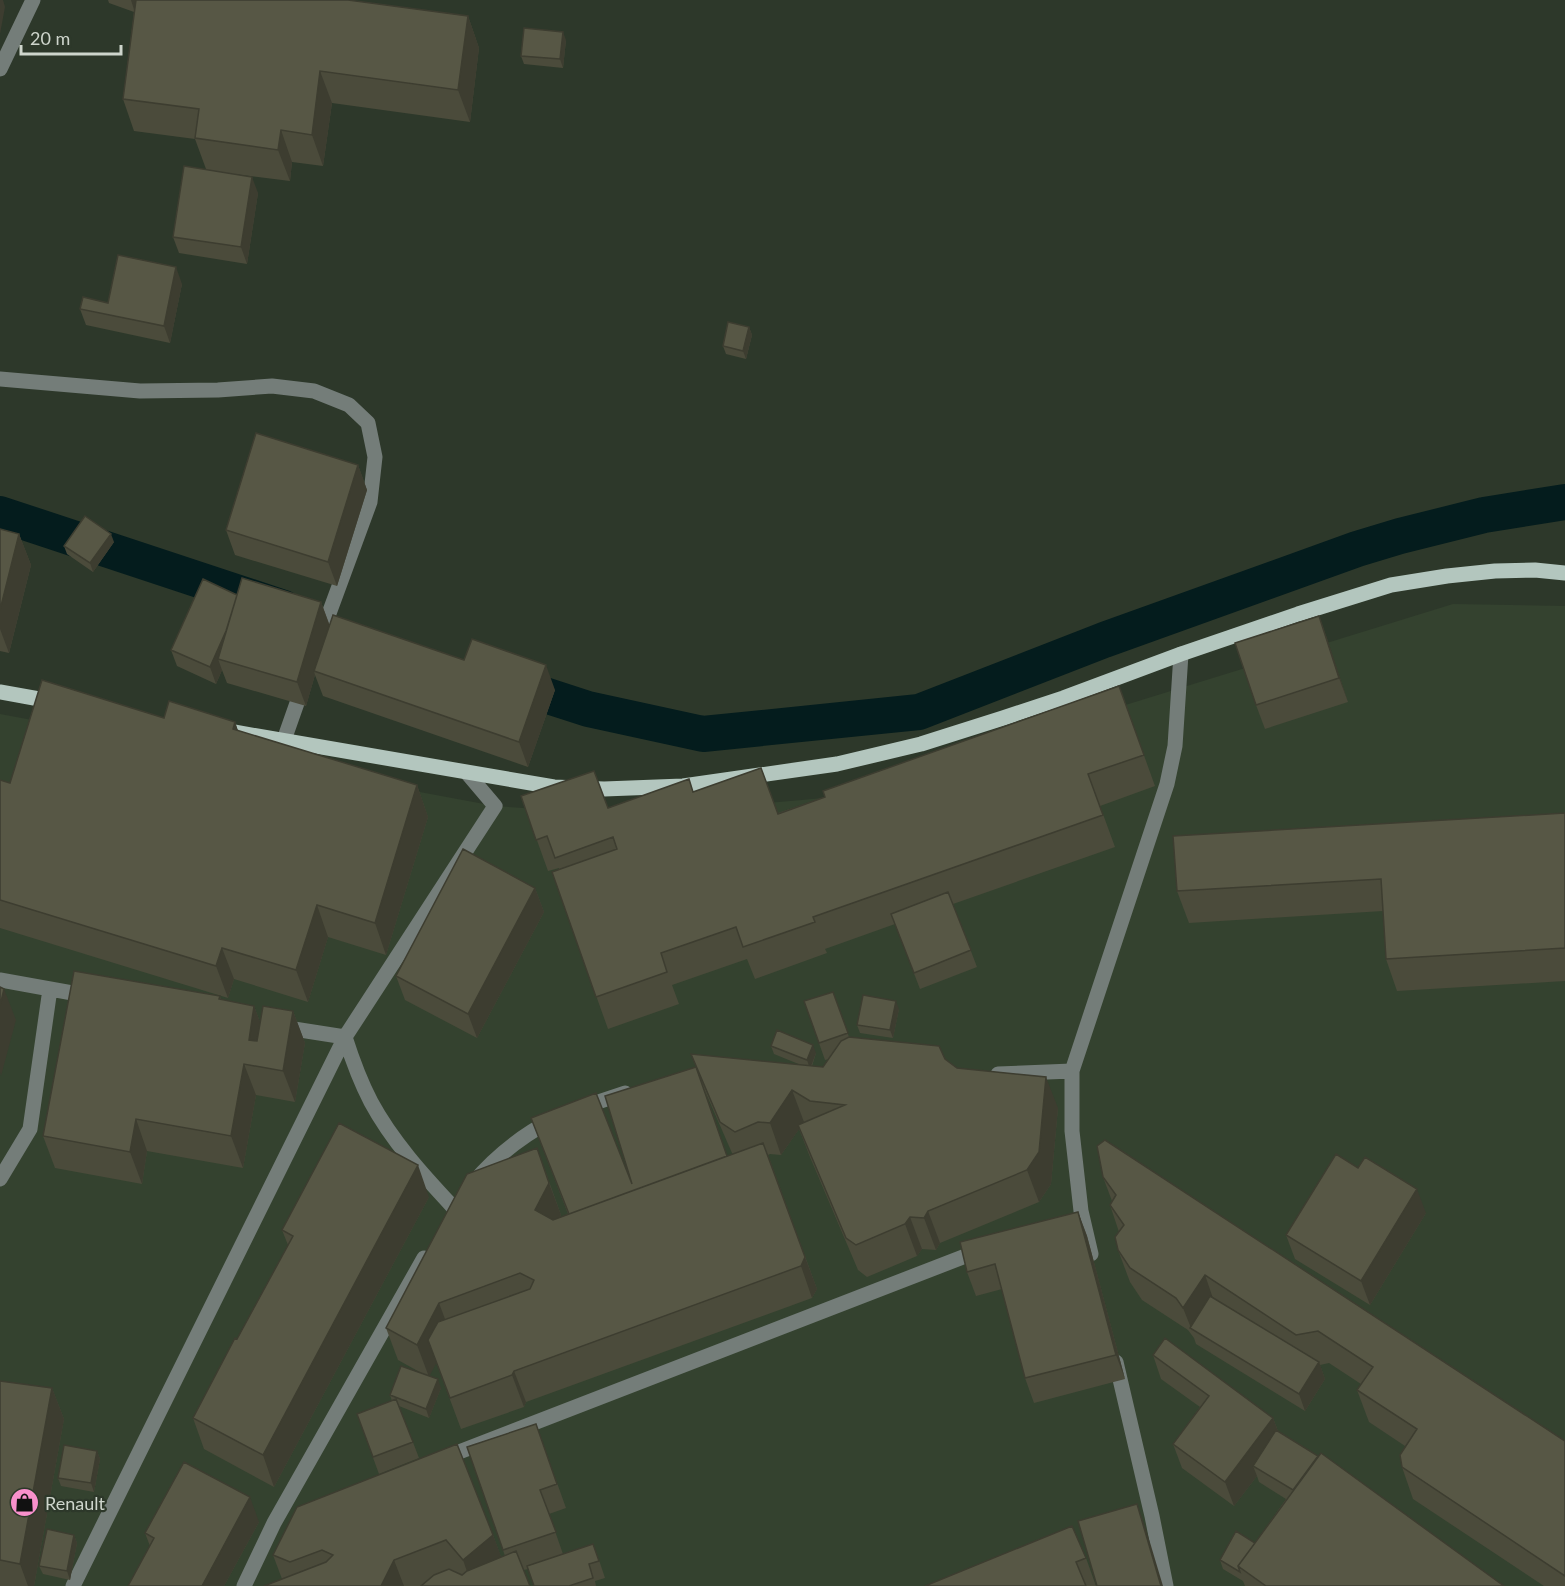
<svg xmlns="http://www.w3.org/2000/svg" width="1565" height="1586" viewBox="0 0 1565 1586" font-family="Lato,sans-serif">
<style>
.built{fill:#34422f}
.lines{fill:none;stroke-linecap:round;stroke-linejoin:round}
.canal{stroke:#041c1d;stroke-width:36}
.minor{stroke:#747d79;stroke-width:15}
.major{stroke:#b3c6be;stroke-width:15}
.wall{fill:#4b4b3b;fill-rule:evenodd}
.shaded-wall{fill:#3d3d30}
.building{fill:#575745;stroke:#3d3d30;stroke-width:1.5}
.labels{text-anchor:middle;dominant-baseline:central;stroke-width:4.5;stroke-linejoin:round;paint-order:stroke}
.poi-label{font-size:18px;fill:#ced5cc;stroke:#2d382a;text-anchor:start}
</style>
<rect width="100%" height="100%" fill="#2d382a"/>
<path class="built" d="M1453 604 1565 606V1586H0V714L495 806 628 815 824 798Z"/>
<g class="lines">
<path class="canal" d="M0 514 284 608
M505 682 588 709 703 734 919 712 1104 640 1357 549 1400 536 1484 515 1565 502"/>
<path class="minor" d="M0 69 33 0
M0 379 140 391 218 390 272 386 314 391 349 405 368 423 375 457 370 502 320 638
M284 740 303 686
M0 980 89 996
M281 1027 345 1037C352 1059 360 1081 371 1102 392 1141 423 1175 453 1207
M998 1074 1072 1071
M580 1108 625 1093
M0 1179 30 1129 50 989
M473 1183C496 1156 521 1136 552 1120
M1091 1254 1081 1211 1072 1131V1071L1167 784 1175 746 1181 654
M1116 1362 1152 1516 1166 1586
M441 1459 981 1250
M73 1586 345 1037 495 806 467 773
M244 1586 274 1523 424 1258"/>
<path class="major" d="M0 692 56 702
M234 732 554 787 604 789 683 786 837 764 921 744 1003 718 1063 698 1181 654 1298 614 1391 585 1447 576 1495 571 1535 570 1565 573"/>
</g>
<path class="wall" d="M108 0H348L468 16 479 48 470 122 332 103 323 166 292 162 290 181 234 174 258 193 247 264 179 253 173 237 206 169 195 139 134 131 123 99 134 12 109 3Z
M566 40 563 68 524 64 521 56Z
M182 284 170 343 86 325 80 309Z
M749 327 752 335 746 359 726 354 723 346Z
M358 465 367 490 337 586 235 555 226 530Z
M0 529 19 534 31 565 9 653 0 651Z
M114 542 93 572 67 554 64 546Z
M237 595 321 602 330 626 464 660 555 690 528 767 323 696 315 675 306 706 227 683 222 670 216 684 177 666 171 650Z
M1319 616 1348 702 1265 729 1256 705Z
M1119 686 1155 786 1100 806 1115 847 953 904 977 967 920 989 895 924 825 949 827 953 755 979 747 959 672 985 679 1004 608 1029 552 872 559 870V868L548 871 521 796 608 808 694 792 778 813 825 797Z
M164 718 235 722 238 731 417 785 428 817 386 955 328 937 308 1002 234 979 228 998 0 928V780L10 783Z
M1565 813V981L1397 991 1386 959 1383 911 1189 923 1177 891Z
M535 888 544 912 477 1038 405 1000 396 976Z
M833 992 849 1037 945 1059 957 1068 1058 1108 1051 1184 1039 1202 940 1243 936 1250 922 1249 917 1256 867 1277 858 1270 810 1157 799 1129 781 1155 770 1154 768 1155 817 1289 812 1298 526 1402 524 1407 461 1429 436 1362 429 1376 441 1388 429 1418 399 1406 419 1458 379 1474 357 1414 392 1401 390 1395 425 1375 398 1360 386 1328 537 1148 561 1215 560 1217 568 1214 531 1118 632 1184 696 1067 691 1054 801 1065 774 1054 771 1046 816 1053 812 1066 823 1067 829 1059 825 1060 804 1001ZM705 1091 732 1153 733 1154 727 1156Z
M220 996 221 1000 254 1006 260 1022 293 1011 305 1043 295 1102 256 1095 243 1168 147 1151 142 1184 55 1168 43 1136Z
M899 1009 893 1038 860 1033 857 1025Z
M1103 1177 1565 1441V1586H1544L1413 1499 1402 1467 1405 1446 1369 1422 1357 1390 1361 1384 1329 1363 1320 1365 1325 1379 1305 1411 1196 1344 1194 1338 1188 1330 1142 1300 1130 1282 1118 1250 1119 1232 1110 1205 1112 1201Z
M429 1197 274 1487 204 1449 193 1418 237 1339 288 1245 282 1230Z
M1078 1212 1087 1236 1125 1379 1034 1403 1025 1378 1002 1289 976 1296 967 1272Z
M1426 1213 1370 1305 1295 1259 1286 1235Z
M1153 1355 1273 1418 1278 1431 1504 1586H1245L1243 1581 1223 1569 1220 1560 1255 1543 1286 1499 1259 1482 1257 1476 1234 1506 1182 1468 1173 1444 1200 1407 1161 1379Z
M0 1381 52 1388 64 1419 34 1586H0Z
M536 1424 566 1508 549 1514 563 1554 599 1560 605 1578 595 1581 596 1586H534L528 1569 524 1570 420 1586H264L282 1579 273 1555 297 1507 493 1535 501 1557 505 1556 467 1447Z
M97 1451 100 1459 94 1492 61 1486 58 1478Z
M259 1522 224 1586H128L150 1546 145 1533Z
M74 1535 77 1543 70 1580 43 1574 39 1566Z
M1086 1558 1096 1586H925Z"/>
<path class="shaded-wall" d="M0 0H3L5 7 0 34Z
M131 0H140L135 13Z
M468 16 479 48 470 122 458 90Z
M563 32 566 40 563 68 560 59Z
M320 71 332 103 323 166 312 135Z
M281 130 292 162 290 181 278 150Z
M252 177 258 193 247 264 241 247Z
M176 267 182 284 170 343 164 326Z
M749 327 752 335 746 359 743 351Z
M358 465 367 490 337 586 328 562Z
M19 534 31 565 9 653 0 629V610Z
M111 534 114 542 93 572 90 563Z
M242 597 218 659 222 670 216 684 210 667Z
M321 602 330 627 314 671 315 675 306 706 297 682Z
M1319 616 1328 641 1348 702 1339 678Z
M546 665 555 690 528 767 519 742Z
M235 722 246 754 233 729Z
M417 785 428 817 386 955 375 923Z
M535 888 544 912 477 1038 468 1014Z
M317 905 328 937 308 1002 296 970Z
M222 948 234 979 228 998 216 966Z
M4 989 16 1020 1 1076 0 1072V1006Z
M896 1001 899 1009 893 1038 890 1030Z
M254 1006 266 1038 261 1067 249 1040Z
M293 1011 305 1043 295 1102 283 1071Z
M813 1045 816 1053 810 1069 807 1060Z
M244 1064 256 1095 243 1168 231 1136Z
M1046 1077 1058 1108 1051 1184 1039 1202 1027 1170Z
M792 1090 804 1122 781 1155 770 1123Z
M136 1119 147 1151 142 1184 130 1152Z
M418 1165 429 1197 274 1487 263 1455Z
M549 1183 561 1215 547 1242 535 1210Z
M1417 1189 1426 1213 1370 1305 1361 1281Z
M928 1211 940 1243 936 1250 924 1218Z
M1078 1212 1087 1236 1125 1379 1116 1355Z
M910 1217 922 1249 917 1256 905 1224Z
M805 1257 817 1289 812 1298 801 1266Z
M1205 1275 1216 1307 1191 1328 1183 1308Z
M439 1303 451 1335 429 1377 417 1345Z
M1319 1362 1325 1379 1305 1411 1299 1394Z
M514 1371 526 1402 524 1407 512 1375Z
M438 1379 441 1388 429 1418 426 1409Z
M52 1388 64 1419 34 1586H28L20 1564Z
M1273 1418 1282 1442 1253 1466 1257 1476 1234 1506 1225 1482Z
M97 1451 100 1459 94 1492 91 1483Z
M250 1497 259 1522 224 1586H202Z
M1137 1504 1146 1529 1163 1586H1161Z
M74 1535 77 1543 70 1580 67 1571Z
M493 1535 505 1567 472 1586 463 1560Z
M394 1560 404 1586H381Z"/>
<path class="building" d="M136 0H348L468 16 458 90 320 71 312 135 281 130 278 150 195 138 199 109 123 99Z
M524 28 563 32 560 59 521 56Z
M184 166 252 177 241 247 173 237Z
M118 255 176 267 164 326 80 309 83 297 108 303Z
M728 322 749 327 743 351 723 346Z
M256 433 358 465 328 562 226 530Z
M85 516 111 534 90 563 64 546Z
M0 529 19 534 0 610Z
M242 578 321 602 297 682 218 659Z
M203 579 237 595 226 631 210 667 171 650Z
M333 615 464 660 472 639 546 665 519 742 314 671Z
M1319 616 1339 678 1256 705 1235 643Z
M42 680 164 718 169 701 235 722 233 729 417 785 375 923 317 905 296 970 222 948 216 966 0 900V780L10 783Z
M1119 686 1144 755 1088 774 1103 815 813 917 815 922 743 947 736 927 661 953 667 972 596 997 552 872 617 849 613 837 555 858 547 836 536 840 521 796 594 771 608 808 689 779 693 792 761 768 778 814 825 797 823 791Z
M1565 813V948L1386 959 1381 879 1177 891 1173 836Z
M463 849 535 888 468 1014 396 976Z
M948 892 971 950 914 973 891 914Z
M74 971 220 996 219 999 254 1006 249 1040 257 1041 263 1006 293 1011 283 1071 244 1064 231 1136 136 1119 130 1152 43 1136Z
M0 987 4 989 0 1006Z
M833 992 848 1033 819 1043 804 1001Z
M863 995 896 1001 890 1030 857 1025Z
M777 1030 813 1045 807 1060 771 1046Z
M849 1037 939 1046 945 1059 957 1068 1046 1077 1039 1152 1027 1170 928 1211 924 1218 910 1217 905 1224 856 1245 846 1238 798 1125 845 1105 810 1101 792 1090 770 1123 758 1122 735 1132 720 1122 691 1054 823 1067 841 1041Z
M696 1067 727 1156 569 1214 531 1118 596 1093 632 1184 605 1096Z
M339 1123 418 1165 263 1455 193 1418 235 1338 237 1339 293 1236 282 1230Z
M1105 1140 1565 1441V1576L1402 1467 1400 1455 1417 1429 1357 1390 1373 1367 1318 1331 1296 1335 1205 1275 1183 1308 1176 1298 1130 1268 1118 1250 1115 1237 1124 1225 1110 1205 1116 1195 1103 1177 1097 1146Z
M763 1143 805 1257 801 1266 514 1371 512 1375 450 1398 428 1340 438 1322 530 1289 534 1280 520 1273 439 1303 417 1345 386 1328 467 1174 537 1148 549 1183 535 1210 553 1220Z
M1336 1154 1358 1168 1365 1157 1417 1189 1361 1281 1286 1235Z
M1078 1212 1116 1355 1025 1378 995 1264 967 1272 960 1242Z
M1210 1296 1319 1362 1299 1394 1190 1328Z
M1165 1338 1273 1418 1225 1482 1173 1444 1209 1396 1153 1355Z
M401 1366 438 1379 426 1409 390 1395Z
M0 1381 52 1388 20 1564 0 1560Z
M396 1399 413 1442 373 1457 357 1414Z
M536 1424 557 1484 540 1490 556 1532 503 1550 467 1447Z
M1276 1430 1318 1456 1293 1490 1253 1466Z
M457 1444 493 1535 463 1560 446 1540 394 1560 381 1586H264L326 1562 333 1555 322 1550 290 1562 273 1555 297 1507Z
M64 1445 97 1451 91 1483 58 1478Z
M1321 1453 1504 1586H1266L1238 1566Z
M184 1462 250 1497 202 1586H128L154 1538 145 1533Z
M1137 1504 1161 1586H1097L1078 1521Z
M1072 1526 1086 1558 1076 1562 1086 1586H925Z
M47 1529 74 1535 67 1571 39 1566Z
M1236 1531 1255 1543 1238 1566 1240 1572 1220 1560Z
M593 1544 599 1561 589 1564 593 1578 569 1586H534L527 1566Z
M516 1551 530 1586H421L434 1575 449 1569 462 1575 467 1571Z"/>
<defs>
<symbol id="shop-disc" viewBox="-11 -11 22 22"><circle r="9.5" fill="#f890cc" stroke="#2d382a"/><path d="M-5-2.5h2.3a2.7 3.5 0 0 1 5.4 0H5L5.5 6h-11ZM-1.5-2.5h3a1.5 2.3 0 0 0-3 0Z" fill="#111"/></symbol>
</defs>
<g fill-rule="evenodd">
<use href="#shop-disc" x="8" y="1486" width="33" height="33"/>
</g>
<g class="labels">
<g class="poi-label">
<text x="45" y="1503">Renault</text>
</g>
</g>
<path d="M21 45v9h100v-9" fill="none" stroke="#ced5cc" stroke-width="3"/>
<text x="30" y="45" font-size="18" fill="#ced5cc" stroke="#2d382a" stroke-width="4.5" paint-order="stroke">20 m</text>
</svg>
